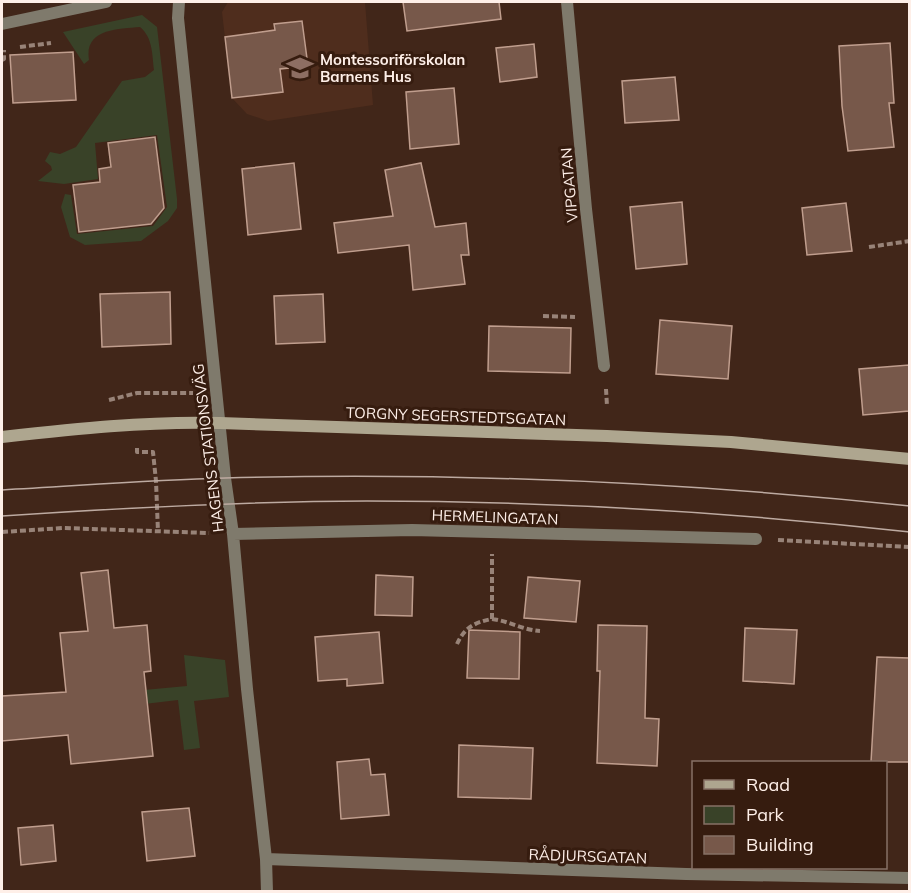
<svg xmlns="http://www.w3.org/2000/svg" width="911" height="893" viewBox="0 0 911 893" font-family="Mulish,sans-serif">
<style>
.built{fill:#4f2d1d}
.green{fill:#394228}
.building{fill:#77584a;stroke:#c09e8e;stroke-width:1.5}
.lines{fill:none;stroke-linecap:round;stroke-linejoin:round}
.path{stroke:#988378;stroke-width:4;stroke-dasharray:6 3;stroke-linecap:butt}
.street{stroke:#7f7a6c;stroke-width:12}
.secondary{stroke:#aea68f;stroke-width:12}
.tram{stroke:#bdaaa1;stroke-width:1.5}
.labels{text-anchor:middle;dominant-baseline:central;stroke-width:6;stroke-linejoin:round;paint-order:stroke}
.poi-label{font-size:15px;font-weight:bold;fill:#feefe8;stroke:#361c0f;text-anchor:start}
.street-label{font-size:15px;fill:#feefe8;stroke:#361c0f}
</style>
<rect width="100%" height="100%" fill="#412619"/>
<path class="built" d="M228 2H365L373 105 268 121 247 114 232 98 222 12Z"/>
<path class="green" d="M142 15 157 27 177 199V208L168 221 141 241 85 245 70 237 61 207 65 194 71 195 77 234 153 226 167 207 157 135 95 143 98 179 64 184 38 181 52 170 51 166 45 161 50 152 60 154 76 147 122 81 145 77 154 70C152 54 153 38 140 27 117 29 84 29 89 60L84 64 63 32Z
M184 655 225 660 229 697 194 701 200 748 184 750 178 700 60 714 58 698 187 686Z"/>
<path class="building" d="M403 2H499L501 19 407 31Z
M302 21 308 66 280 69 283 92 232 98 225 37 275 30 274 24Z
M890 43 894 103H889L894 147 848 151 842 106 839 46Z
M534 44 537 77 500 82 496 48Z
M73 52 76 100 13 103 10 55Z
M675 77 679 120 625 123 622 81Z
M454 88 459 144 410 149 406 92Z
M155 137 164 208 151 224 79 232 73 185 100 182 99 169 111 167 108 143Z
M294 163 301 229 248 235 242 169Z
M421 163 435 227 466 223 469 255H461L465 284 413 290 409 245 338 253 334 223 393 216 385 170Z
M682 202 687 264 636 269 630 207Z
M846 203 852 251 807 255 802 208Z
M170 292 171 344 102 347 100 294Z
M323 294 325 342 276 344 274 296Z
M660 320 732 326 728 379 656 374Z
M489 326 571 328 570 373 488 371Z
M909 365V411L863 415 859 369Z
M108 570 114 628 147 625 151 671 144 672 153 756 71 764 68 735 2 741V696L66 692 60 633 88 631 81 573Z
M376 575 413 577 412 616 375 615Z
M528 577 580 581 576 622 524 618Z
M598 625 647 626 645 718 659 719 657 766 597 763 600 671H597Z
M745 628 797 630 794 684 743 681Z
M469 630 520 632 519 679 467 678Z
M379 632 383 683 347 686V679L318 681 315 637Z
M877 657 909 658V762H871Z
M459 745 533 748 531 799 458 797Z
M369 759 371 775 385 774 389 815 341 819 337 762Z
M189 808 195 856 147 861 142 812Z
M53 825 56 861 21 865 18 828Z"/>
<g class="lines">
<path class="path" d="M20 47 51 43
M2 60 4 59V50
M869 247 910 241
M543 316 575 317
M606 389 607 406
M109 400 137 393H193
M137 448V452H153L156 481 158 532
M2 532 63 528 209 533
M778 540 910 547
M492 619C509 621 523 630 540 631
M457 644C464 628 475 622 492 619V554"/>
<path class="street" d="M179 2 178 18 225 478 233 534 247 689 266 859 267 892
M567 2 586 209 604 366
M2 24 106 2
M233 534 412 530 756 539
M266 859 686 874 910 878"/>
<path class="secondary" d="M2 437C74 429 146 421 220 423L607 436 731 442 910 459"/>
<path class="tram" d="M2 490C76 486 150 480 225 478 454 472 682 482 910 506
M2 516C123 508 245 501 367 501 548 501 730 512 910 532"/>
</g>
<defs>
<symbol id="school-bare" viewBox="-9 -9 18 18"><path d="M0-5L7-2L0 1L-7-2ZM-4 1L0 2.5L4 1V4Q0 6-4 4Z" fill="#8d6e63" stroke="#361c0f" stroke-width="2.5" paint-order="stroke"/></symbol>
</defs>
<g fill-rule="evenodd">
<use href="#school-bare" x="281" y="49" width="38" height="38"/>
</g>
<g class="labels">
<g class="poi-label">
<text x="320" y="59">Montessoriförskolan<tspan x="320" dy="17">Barnens Hus</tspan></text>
</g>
<g class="street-label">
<text transform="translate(569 185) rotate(-95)">VIPGATAN</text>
<text transform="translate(456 416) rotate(2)">TORGNY SEGERSTEDTSGATAN</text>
<text transform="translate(208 448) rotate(-97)">HAGENS STATIONSVÄG</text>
<text transform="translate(495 517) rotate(2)">HERMELINGATAN</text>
<text transform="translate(588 856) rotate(2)">RÅDJURSGATAN</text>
</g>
</g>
<rect width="911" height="893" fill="none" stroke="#feefe8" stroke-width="6"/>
<rect x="692" y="761" width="195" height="108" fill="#361c0f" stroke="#867066" stroke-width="1.5"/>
<rect x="704" y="780" width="30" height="9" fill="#aea68f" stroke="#867066" stroke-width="1.5"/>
<text x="746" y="791" font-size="18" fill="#feefe8">Road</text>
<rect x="704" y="806" width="30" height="18" fill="#394228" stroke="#867066" stroke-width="1.5"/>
<text x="746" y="821" font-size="18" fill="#feefe8">Park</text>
<rect x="704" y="836" width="30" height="18" fill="#77584a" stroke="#867066" stroke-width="1.5"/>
<text x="746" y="851" font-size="18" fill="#feefe8">Building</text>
</svg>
